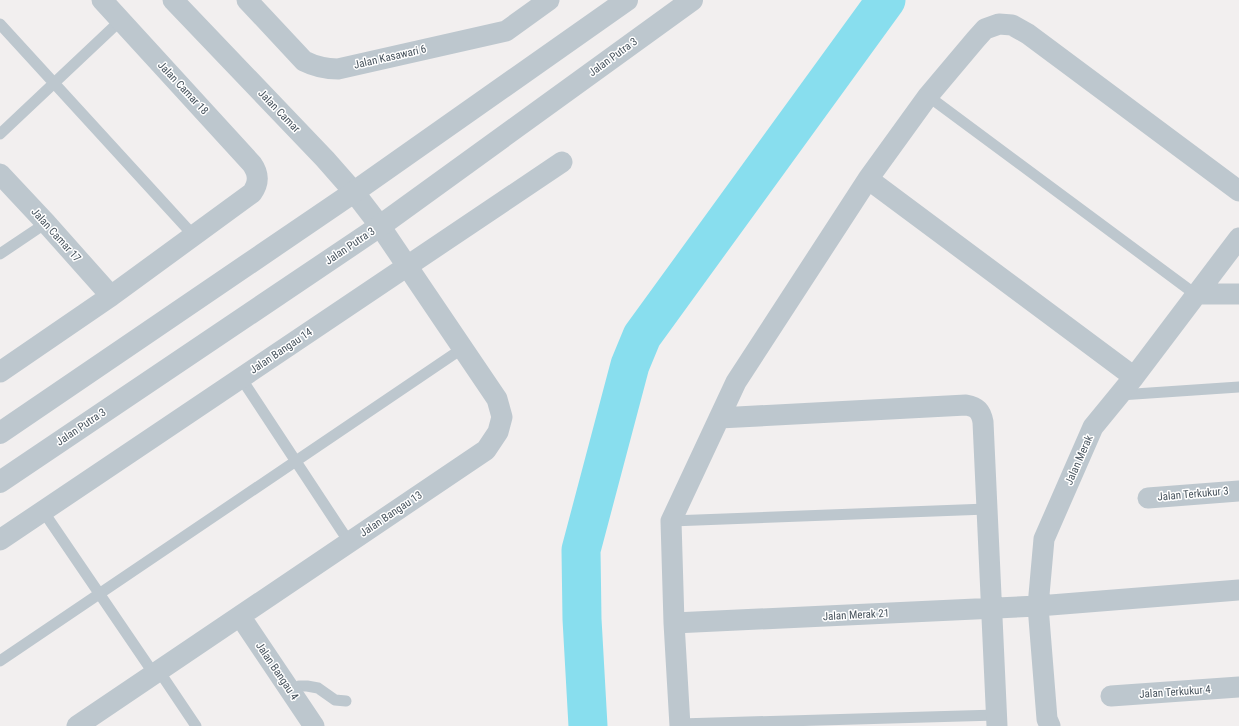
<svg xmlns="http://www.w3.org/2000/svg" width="1239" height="726" viewBox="0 0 1239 726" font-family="'Roboto Condensed',sans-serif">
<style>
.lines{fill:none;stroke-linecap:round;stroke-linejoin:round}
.river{stroke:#88deee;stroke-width:39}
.service{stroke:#bdc7ce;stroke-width:11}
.minor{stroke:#bdc7ce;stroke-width:21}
.tertiary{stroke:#bdc7ce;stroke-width:22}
.labels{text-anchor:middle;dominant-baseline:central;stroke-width:3;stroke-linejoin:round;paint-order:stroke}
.street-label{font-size:11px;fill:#47535d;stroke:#fff}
</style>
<rect width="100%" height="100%" fill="#f2efef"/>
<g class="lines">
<path class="river" d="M588 726 582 619 581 550 630 365 642 336 886 0"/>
<path class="service" d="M0 24 194 236
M928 96 1195 294
M0 134 121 20
M0 254 46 223
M241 378 349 542
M1120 395 1239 387
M43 511 154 674
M671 521 987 509
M0 661 463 348
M159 671 196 726
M290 692 299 686H307L318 688 335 700 346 701
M680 724 997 715"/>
<path class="minor" d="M247 0 304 61C316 67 325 69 338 69L506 31 549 0
M0 174 46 223 111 296
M868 179 1134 377
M1195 294H1239
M0 372 111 296 252 193C259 183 259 174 252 164L102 0
M719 418 966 405C977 407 981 411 983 422L997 726
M1148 498 1239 491
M0 540 562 162
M240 616 314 726
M674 623 1038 606 1239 590
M1111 696 1239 687
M77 726 486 450 498 432 502 417 497 399 380 226 354 192 325 159 173 0
M680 726 674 623 671 521 736 382 868 179 928 96 976 39 985 29 999 24 1012 25 1028 34 1239 191
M1050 726 1047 719 1038 606 1044 539 1093 427 1134 377 1239 238"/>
<path class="tertiary" d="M0 433 354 192 627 0
M0 482 380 226 692 0"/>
</g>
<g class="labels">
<g class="street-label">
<text transform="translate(390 57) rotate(-13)">Jalan Kasawari 6</text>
<text transform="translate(613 57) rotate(-36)">Jalan Putra 3</text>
<text transform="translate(183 88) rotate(47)">Jalan Camar 18</text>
<text transform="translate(279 111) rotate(46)">Jalan Camar</text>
<text transform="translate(56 235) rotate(48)">Jalan Camar 17</text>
<text transform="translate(350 246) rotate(-34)">Jalan Putra 3</text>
<text transform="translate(281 351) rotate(-34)">Jalan Bangau 14</text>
<text transform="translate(81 427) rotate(-34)">Jalan Putra 3</text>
<text transform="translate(1079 460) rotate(-66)">Jalan Merak</text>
<text transform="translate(1193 494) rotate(-5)">Jalan Terkukur 3</text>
<text transform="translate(391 514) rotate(-34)">Jalan Bangau 13</text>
<text transform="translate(856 615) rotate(-3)">Jalan Merak 21</text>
<text transform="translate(277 671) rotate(56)">Jalan Bangau 4</text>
<text transform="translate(1175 692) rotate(-4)">Jalan Terkukur 4</text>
</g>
</g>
</svg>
